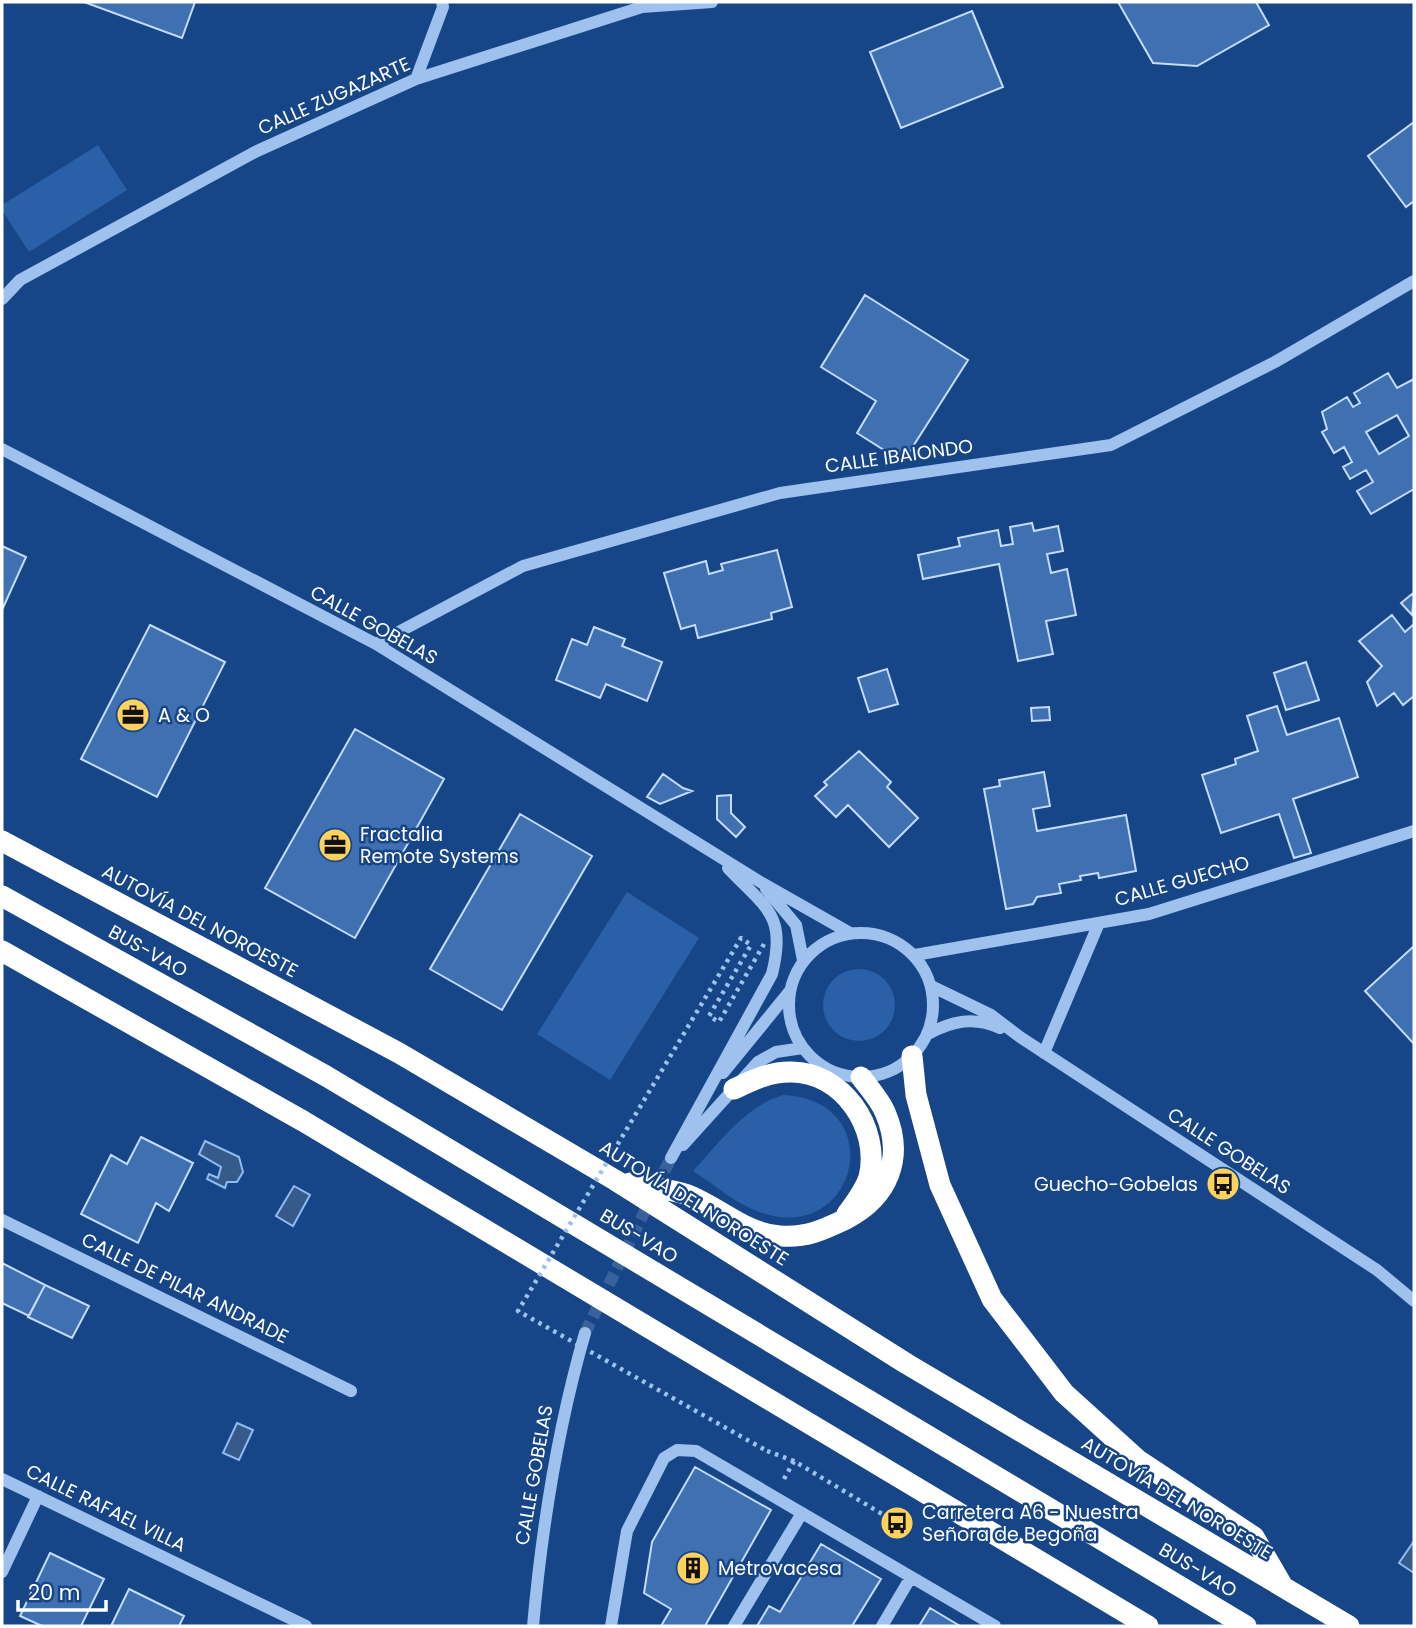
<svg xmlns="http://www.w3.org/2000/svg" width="1416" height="1628" viewBox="0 0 1416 1628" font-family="Poppins,sans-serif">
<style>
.green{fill:#2960a7}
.water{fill:#365a8a;stroke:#90bbf1;stroke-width:2}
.building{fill:#3f70b2;stroke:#c4dbfa;stroke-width:2;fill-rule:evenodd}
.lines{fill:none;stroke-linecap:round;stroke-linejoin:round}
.minor-tunnel{stroke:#3a629a;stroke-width:12;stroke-dasharray:12 6;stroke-linecap:butt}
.path{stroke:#9ec1ee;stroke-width:4.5;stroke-dasharray:3.5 5;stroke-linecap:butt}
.minor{stroke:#9ec1ee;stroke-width:12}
.highway{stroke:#fff;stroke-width:21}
.path-bridge{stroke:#9ec1ee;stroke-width:4.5;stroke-dasharray:3.5 5;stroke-linecap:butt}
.labels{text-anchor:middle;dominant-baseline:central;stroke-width:5;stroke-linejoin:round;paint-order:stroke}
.street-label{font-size:19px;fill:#fff;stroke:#174688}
.poi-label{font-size:19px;fill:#fff;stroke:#174688;text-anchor:start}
</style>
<rect width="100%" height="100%" fill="#174688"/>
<path class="green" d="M98 145 127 190 29 252 2 210V205Z
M627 892 699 938 610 1080 537 1034Z
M823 1005a36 36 0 1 1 72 0a36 36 0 1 1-72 0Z
M783 1095C891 1100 858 1245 762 1213 737 1205 715 1185 693 1171 720 1142 744 1107 783 1095Z"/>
<path class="water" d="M205 1141 239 1157 243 1172 237 1182H227L225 1188 207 1179 209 1174 218 1178 221 1167 199 1154Z
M294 1186 310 1195 293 1226 276 1216Z
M237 1423 253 1430 239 1460 223 1453Z
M1414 1541V1573L1399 1563Z"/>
<path class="building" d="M84 2H195L182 38Z
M1118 2H1256L1269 25 1197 66 1153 63Z
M972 11 1003 87 901 128 870 52Z
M1414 122V201L1406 207 1368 156Z
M865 295 968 360 903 462 857 433 876 401 821 367Z
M1388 373 1397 388 1414 379V489L1371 514 1357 491 1373 482 1366 470 1350 479 1343 467 1352 462 1344 447 1334 453 1322 432 1327 429 1322 412 1347 397 1353 407 1360 403 1354 393ZM1397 415 1409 436 1379 454 1366 432Z
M1032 523 1034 531 1058 526 1063 551 1047 554 1051 573 1067 569 1076 615 1046 621 1053 654 1018 661 999 564 923 579 918 555 960 546 958 538 998 530 1001 546 1013 544 1010 527Z
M2 546 26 557 2 610Z
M777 550 792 607 771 613 772 619 698 638 695 625 681 629 664 573 706 561 709 574 723 570 721 564Z
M1412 594 1414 597 1412 615 1401 603Z
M1392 615 1405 632 1414 624V696L1403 705 1394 693 1377 706 1367 682 1382 666 1359 641Z
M150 625 225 662 157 797 81 759Z
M594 627 625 639 622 646 662 662 647 701 606 684 600 698 556 680 572 639 587 645Z
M1306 662 1319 700 1286 710 1274 673Z
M887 669 898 704 869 712 858 678Z
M1277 706 1287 735 1339 718 1358 777 1293 799 1311 853 1294 858 1279 814 1221 833 1202 775 1236 764 1235 759 1258 751 1247 716Z
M1049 707 1050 720 1032 721 1031 708Z
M355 729 444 779 355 938 265 888Z
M859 751 891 782 887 787 918 818 889 847 848 805 836 817 815 796 827 785 824 782Z
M1044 772 1050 806 1033 809 1037 831 1126 815 1136 871 1099 878 1098 873 1080 876 1081 880 1059 884 1061 893 1037 897 1033 904 1006 909 984 789 1000 786 999 780Z
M663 774 683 788 692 791 660 804 647 797Z
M731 795V813L745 827 736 837 717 819V796Z
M520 814 592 856 502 1010 430 969Z
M1414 946V1044L1365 991Z
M141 1137 193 1163 169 1211 156 1203 138 1243 81 1214 111 1155 127 1164Z
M2 1263 45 1285 29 1316 2 1303Z
M45 1285 89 1306 72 1338 28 1317Z
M695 1467 771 1510 705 1626H661L671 1609 644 1593 652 1542Z
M821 1544 881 1579 852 1626H757L769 1606 780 1612Z
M50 1553 104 1579 81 1626H42L20 1616Z
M129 1589 184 1616 179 1626H111Z
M930 1608 960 1626H919Z"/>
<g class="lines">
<path class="minor-tunnel" d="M585 1333 671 1158"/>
<path class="path" d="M767 1451 794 1461 897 1523
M784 1479 794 1461"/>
<path class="minor" d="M416 79 443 7 442 2
M2 299 20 280 255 152 416 79 642 7 712 2
M2 449 376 644 762 883 850 933
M376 644 523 566 780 493 1111 445 1275 362 1414 281
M766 889 796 925 803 960
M789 1005a72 72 0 1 1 144 0a72 72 0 1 1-144 0Z
M915 955 1149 914 1414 831
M931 986 991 1015 1020 1037 1377 1270 1414 1301
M928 1034C952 1021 974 1016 1000 1028
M1044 1053 1099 923
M723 1073 789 992
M683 1145 758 1062 776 1052 803 1048
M671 1158 772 974C787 915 766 908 728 868
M2 1220 351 1391
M2 1479 306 1626
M2 1572 38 1496
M533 1626C542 1526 557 1430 585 1333
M611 1626 627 1531 664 1458 677 1450 696 1451 995 1626
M734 1626 802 1513
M882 1626 911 1577"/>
<path class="highway" d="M2 841 399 1053 615 1180 907 1364 1349 1626
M2 896 326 1076 1246 1626
M2 951 303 1121 1148 1626
M912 1056 916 1095 940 1185 992 1299 1064 1393 1138 1460 1254 1537 1282 1585
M734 1089C753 1080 769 1072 790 1072 842 1071 881 1128 869 1177 865 1190 855 1203 847 1214
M630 1183C649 1187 670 1189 688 1195 719 1207 745 1234 780 1236 806 1238 823 1230 846 1219 888 1197 905 1158 885 1112 880 1100 869 1088 861 1077"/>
<path class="path-bridge" d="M764 944 719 1022 709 1016 751 945 741 938 518 1311 767 1451"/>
</g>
<defs>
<symbol id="office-disc" viewBox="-11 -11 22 22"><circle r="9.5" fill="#ffd25b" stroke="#174688"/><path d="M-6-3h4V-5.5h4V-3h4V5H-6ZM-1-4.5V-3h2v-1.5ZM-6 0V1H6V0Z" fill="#111"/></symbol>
<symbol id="bus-disc" viewBox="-11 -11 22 22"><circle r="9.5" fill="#ffd25b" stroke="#174688"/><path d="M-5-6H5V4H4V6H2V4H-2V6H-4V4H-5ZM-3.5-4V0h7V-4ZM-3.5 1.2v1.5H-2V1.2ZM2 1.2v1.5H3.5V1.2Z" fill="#111"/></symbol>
<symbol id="building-disc" viewBox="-11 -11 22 22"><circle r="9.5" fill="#ffd25b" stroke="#174688"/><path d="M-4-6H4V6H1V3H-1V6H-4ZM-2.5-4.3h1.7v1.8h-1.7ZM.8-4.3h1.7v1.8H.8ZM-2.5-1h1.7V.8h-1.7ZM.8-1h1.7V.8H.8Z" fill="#111"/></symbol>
</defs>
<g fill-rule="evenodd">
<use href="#office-disc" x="114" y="696" width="38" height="38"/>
<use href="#office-disc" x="316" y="826" width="38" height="38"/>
<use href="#bus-disc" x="1204" y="1165" width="38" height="38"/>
<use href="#bus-disc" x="878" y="1504" width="38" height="38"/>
<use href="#building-disc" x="674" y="1549" width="38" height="38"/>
</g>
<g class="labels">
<g class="street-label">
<text transform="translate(334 96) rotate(-24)">CALLE ZUGAZARTE</text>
<text transform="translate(899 456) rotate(-8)">CALLE IBAIONDO</text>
<text transform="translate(374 625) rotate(29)">CALLE GOBELAS</text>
<text transform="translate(1182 881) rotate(-16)">CALLE GUECHO</text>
<text transform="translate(200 921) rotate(28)">AUTOVÍA DEL NOROESTE</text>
<text transform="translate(148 951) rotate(29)">BUS-VAO</text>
<text transform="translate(1229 1151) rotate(33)">CALLE GOBELAS</text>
<text transform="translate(694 1203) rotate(32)">AUTOVÍA DEL NOROESTE</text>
<text transform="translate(639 1236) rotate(31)">BUS-VAO</text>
<text transform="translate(185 1288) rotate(26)">CALLE DE PILAR ANDRADE</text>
<text transform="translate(534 1475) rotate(-80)">CALLE GOBELAS</text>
<text transform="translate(1177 1498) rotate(31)">AUTOVÍA DEL NOROESTE</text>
<text transform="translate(106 1508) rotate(26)">CALLE RAFAEL VILLA</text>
<text transform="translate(1198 1570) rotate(31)">BUS-VAO</text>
</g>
<g class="poi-label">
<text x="158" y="715">A &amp; O</text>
<text x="360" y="834">Fractalia<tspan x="360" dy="22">Remote Systems</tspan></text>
<text x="1198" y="1184" text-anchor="end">Guecho-Gobelas</text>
<text x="922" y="1512">Carretera A6 - Nuestra<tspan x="922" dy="22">Señora de Begoña</tspan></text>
<text x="718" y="1568">Metrovacesa</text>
</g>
</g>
<rect width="1416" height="1628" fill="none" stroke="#ffffff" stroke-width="7"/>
<path d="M18 1600v10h88v-10" fill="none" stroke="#ffffff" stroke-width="3.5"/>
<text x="28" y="1600" font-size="21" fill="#ffffff" stroke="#174688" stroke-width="5" paint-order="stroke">20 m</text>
</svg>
